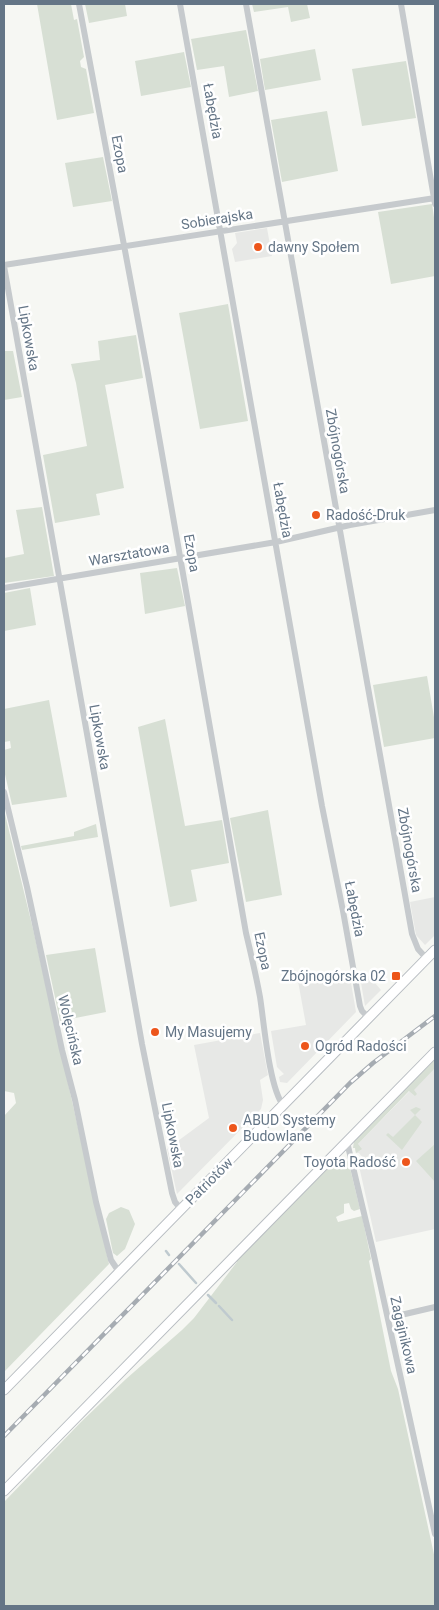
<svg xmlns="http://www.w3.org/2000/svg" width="439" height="1610" viewBox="0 0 439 1610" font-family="Roboto,sans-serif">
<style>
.built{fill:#e7e8e6}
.green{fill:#d7dfd4}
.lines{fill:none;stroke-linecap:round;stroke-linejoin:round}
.stream{stroke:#bfcacf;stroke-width:2.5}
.secondary-casing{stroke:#b8bdc2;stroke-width:11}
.minor{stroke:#c6cacd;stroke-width:6}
.secondary{stroke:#fff;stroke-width:9}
.rail-casing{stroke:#a6acb2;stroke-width:4.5}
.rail{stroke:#fff;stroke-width:2.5;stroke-dasharray:8;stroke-linecap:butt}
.poi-dot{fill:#ed561c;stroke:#fff;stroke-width:2}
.labels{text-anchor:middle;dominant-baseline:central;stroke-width:5;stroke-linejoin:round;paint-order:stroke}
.street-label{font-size:14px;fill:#647586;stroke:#fff}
.poi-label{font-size:14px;fill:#647586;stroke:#fff;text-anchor:start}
</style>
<rect width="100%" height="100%" fill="#f6f7f3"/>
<path class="built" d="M267 228 272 256 235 262 232 249 237 243 235 233Z
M435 897V935L425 945 416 935 410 902Z
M349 971 356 1012 287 1083 280 1082 279 1077 284 1074 277 1067 271 1031 306 1025 298 981Z
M369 976 381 990 365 1006 360 977Z
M260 1033 268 1075 260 1080 263 1100 261 1109 177 1194 167 1149 209 1118 194 1045Z
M435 1065V1229L376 1242 359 1166 360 1162 363 1158 359 1153H356L355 1149 358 1144Z"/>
<path class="green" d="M37 4H71L74 20 77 19 84 57 80 61 81 67 86 69 94 113 57 120Z
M85 4H125L127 16 89 23Z
M252 4H307L310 18 291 22 288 7 254 12Z
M246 30 258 91 229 97 224 66 197 70 191 39Z
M315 49 321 80 265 90 260 59Z
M184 52 191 87 141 96 135 61Z
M406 61 416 118 362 126 352 69Z
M327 111 338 171 282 182 271 120Z
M103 157 112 201 73 207 65 163Z
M432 204 435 224V276L391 284 378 212Z
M228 304 248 421 200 429 179 313Z
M136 335 143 378 105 385 124 488 96 494 100 515 55 523 43 455 87 446 76 383 71 364 100 360 98 341Z
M4 351H13L22 397 4 400Z
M42 507 54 576 4 583V558L24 554 16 510Z
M177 568 185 606 145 614 140 573Z
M30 588 36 625 4 631V593Z
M427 676 435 723V738L384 747 373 685Z
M49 700 67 797 12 805 4 770V750L11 748 10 741 4 742V709Z
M165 719 185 826 222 820 229 863 191 870 197 901 170 907 138 727Z
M4 810 33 929 109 1264 4 1372V1116L16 1103 14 1093 4 1091Z
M268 810 282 895 246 902 230 818Z
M96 824 98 837 22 850 21 846 74 836V832Z
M95 948 106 1012 60 1021 46 955Z
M435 1057V1068L414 1090 417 1094 415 1096 409 1091 358 1144 362 1149 356 1153 355 1148H353L354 1141Z
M416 1107 421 1109 415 1115 422 1122 402 1150 386 1135 388 1133 393 1137 415 1115 410 1110Z
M435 1144V1182L416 1161Z
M341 1157 346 1158 349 1164 360 1209 354 1211 351 1209 349 1203 344 1204V1213L336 1217 338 1222 362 1216 371 1259 369 1261 391 1371 398 1389 435 1559V1606H4V1502L81 1422 126 1379 182 1330 194 1318 237 1262 236 1260 335 1160Z
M121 1207 129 1210 135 1224 125 1249 117 1256 113 1253 106 1219 109 1213Z"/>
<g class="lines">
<path class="stream" d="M166 1251 169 1255
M179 1264 196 1283
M208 1295 216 1303
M219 1306 232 1320"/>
<defs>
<path id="secondary" d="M4 1390 435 950
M4 1491 435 1052"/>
</defs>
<use href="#secondary" class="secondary-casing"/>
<path class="minor" d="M79 4 148 374 246 933C251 954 256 975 260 997 264 1022 269 1087 283 1105
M180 4 322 806 343 911 360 1006 362 1011 369 1018
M246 4 412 934 418 949 427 959
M401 4 435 204
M4 265 435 198
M4 266 142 1044 172 1193 175 1202 181 1209
M4 588 276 542 350 525 435 510
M4 792 27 887 62 1050 75 1100 96 1202 111 1260 119 1272
M347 1142 373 1251 435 1534
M388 1318 435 1307"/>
<use href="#secondary" class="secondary"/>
<defs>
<path id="rail" d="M4 1436 350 1083 373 1063 435 1016"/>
</defs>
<use href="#rail" class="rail-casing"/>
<use href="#rail" class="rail"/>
</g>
<g class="poi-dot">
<circle cx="258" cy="247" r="5"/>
<circle cx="316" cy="515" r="5"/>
<rect x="391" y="971" width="10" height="10" rx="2.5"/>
<circle cx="155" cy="1032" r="5"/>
<circle cx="305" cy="1046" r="5"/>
<circle cx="233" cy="1128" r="5"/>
<circle cx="406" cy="1162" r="5"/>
</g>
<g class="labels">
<g class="street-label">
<text transform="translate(213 111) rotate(80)">Łabędzia</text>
<text transform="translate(120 154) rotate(79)">Ezopa</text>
<text transform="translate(217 219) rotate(-9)">Sobierajska</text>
<text transform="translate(29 338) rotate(80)">Lipkowska</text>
<text transform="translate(338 451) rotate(80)">Zbójnogórska</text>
<text transform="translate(283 510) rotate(80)">Łabędzia</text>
<text transform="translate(192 553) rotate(80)">Ezopa</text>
<text transform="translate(129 554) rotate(-10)">Warsztatowa</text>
<text transform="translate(100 737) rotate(80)">Lipkowska</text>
<text transform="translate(410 850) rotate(80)">Zbójnogórska</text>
<text transform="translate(355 909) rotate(79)">Łabędzia</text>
<text transform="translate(263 951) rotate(78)">Ezopa</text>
<text transform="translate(71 1030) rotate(77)">Wolęcińska</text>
<text transform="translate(173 1135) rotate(79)">Lipkowska</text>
<text transform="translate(209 1181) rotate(-45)">Patriotów</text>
<text transform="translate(404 1335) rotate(77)">Zagajnikowa</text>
</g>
<g class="poi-label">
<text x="268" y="247">dawny Społem</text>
<text x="326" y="515">Radość-Druk</text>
<text x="386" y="976" text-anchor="end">Zbójnogórska 02</text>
<text x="165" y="1032">My Masujemy</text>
<text x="315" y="1046">Ogród Radości</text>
<text x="243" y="1120">ABUD Systemy<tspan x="243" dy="16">Budowlane</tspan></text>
<text x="396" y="1162" text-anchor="end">Toyota Radość</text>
</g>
</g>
<rect width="439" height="1610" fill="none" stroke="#647586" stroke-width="10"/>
</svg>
